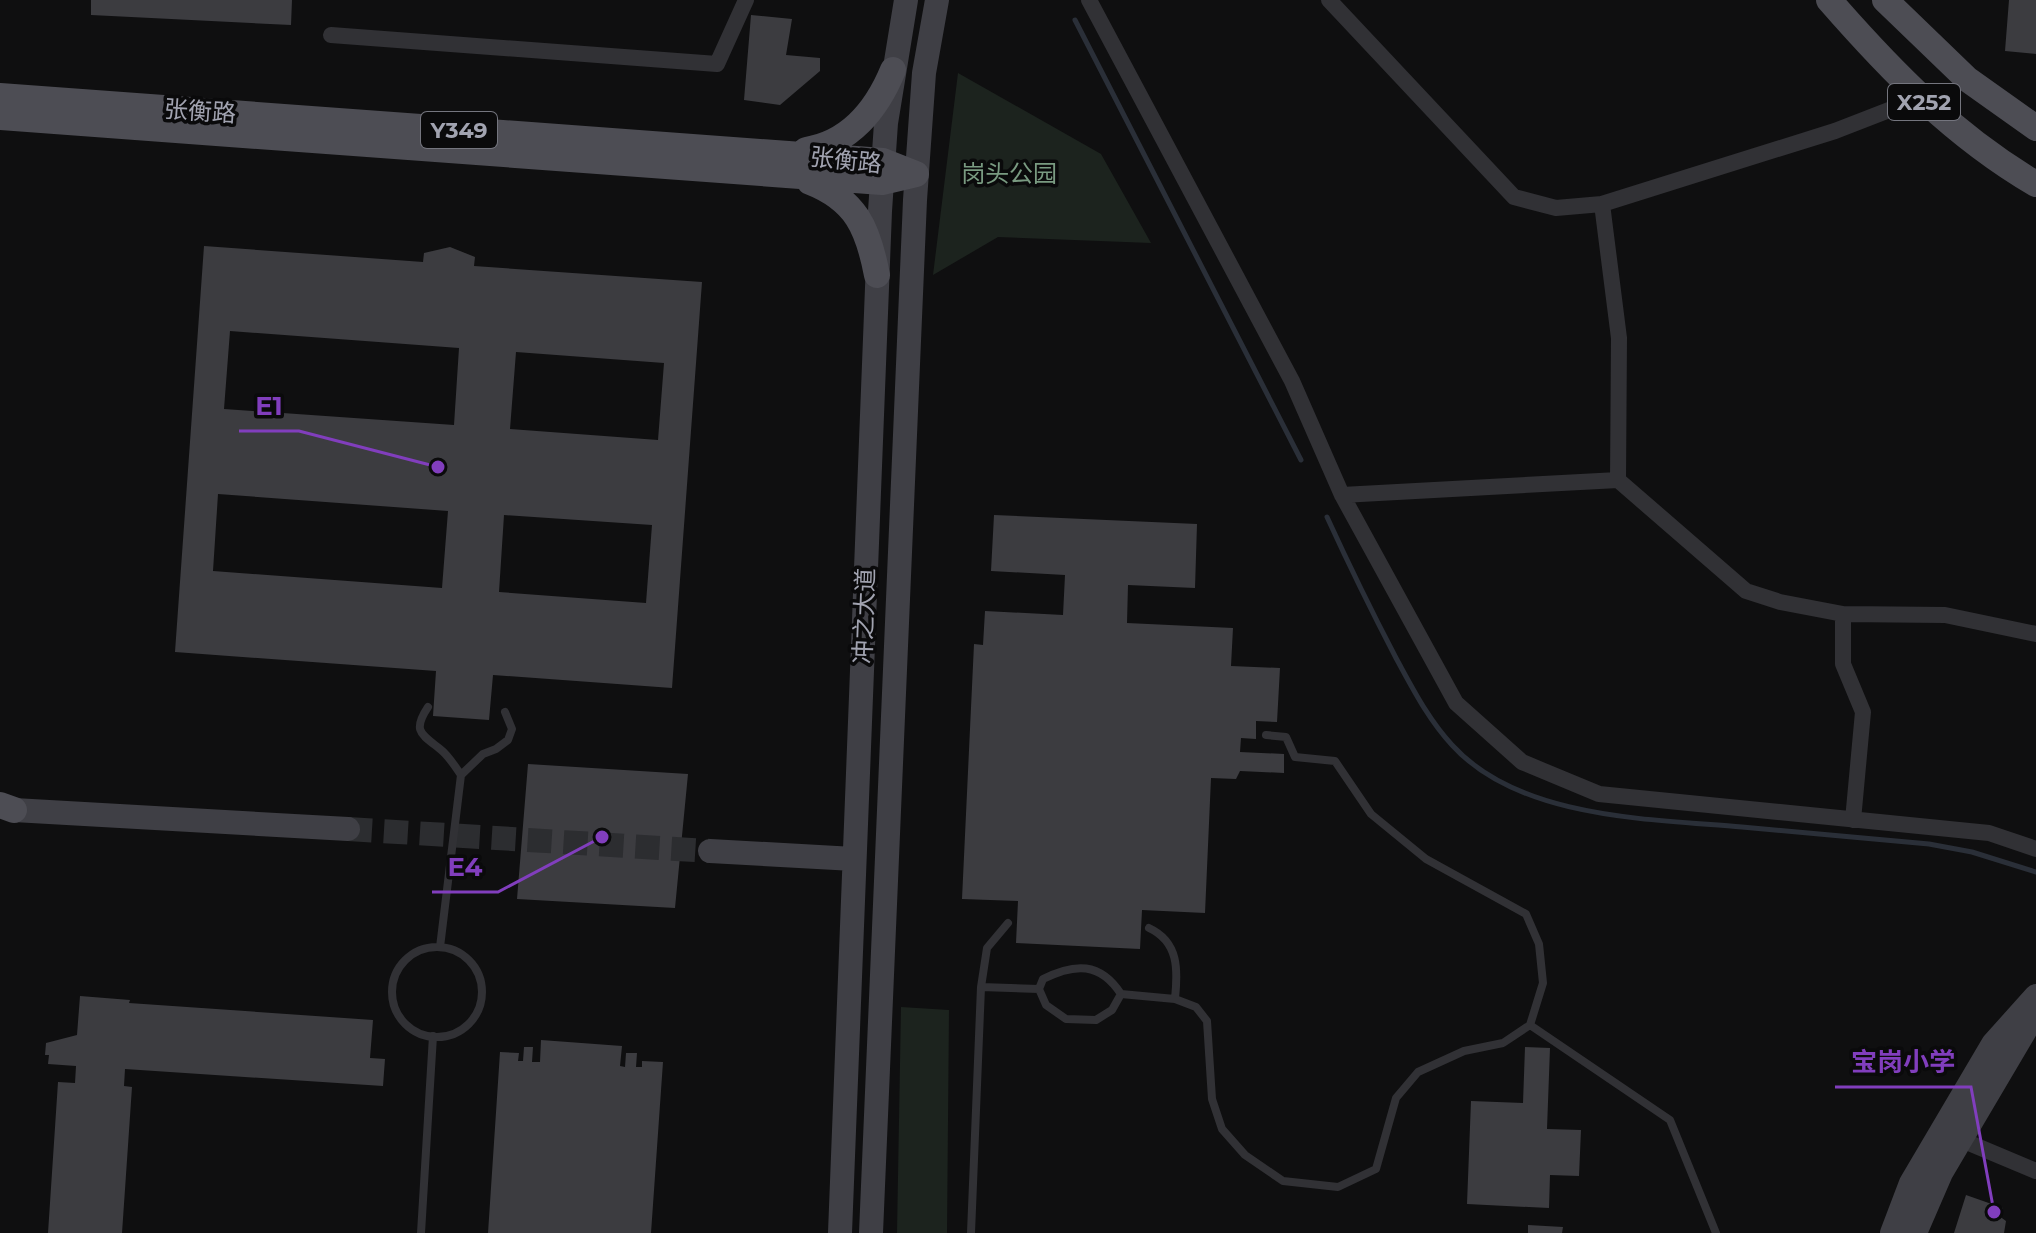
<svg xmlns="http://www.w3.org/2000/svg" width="2036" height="1233" viewBox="0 0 2036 1233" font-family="Montserrat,'Noto Sans SC',sans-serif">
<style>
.green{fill:#1c231e}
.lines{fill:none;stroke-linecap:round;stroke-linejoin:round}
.stream{stroke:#2a2f38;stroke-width:5}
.building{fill:#3c3c40;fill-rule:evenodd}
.secondary-tunnel{stroke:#2c2d30;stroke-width:24;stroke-dasharray:24 12;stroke-linecap:butt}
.lane{stroke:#313135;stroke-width:8}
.street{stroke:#313135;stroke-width:16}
.secondary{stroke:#3f3f45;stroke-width:24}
.primary{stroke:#4d4d54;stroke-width:26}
.labels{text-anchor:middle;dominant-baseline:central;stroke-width:7;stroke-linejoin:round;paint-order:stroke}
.shield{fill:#0a0a0b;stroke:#74757e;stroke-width:2}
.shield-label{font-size:22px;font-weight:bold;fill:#a1a3b0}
.street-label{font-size:24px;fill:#a1a3b0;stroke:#0a0a0b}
.park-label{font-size:24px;fill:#799a81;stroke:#0a0a0b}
.leader{fill:none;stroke:#813ebd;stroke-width:3}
.callout-dot{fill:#813ebd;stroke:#0a0a0b;stroke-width:3}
.callout-label{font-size:26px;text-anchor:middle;font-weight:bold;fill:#813ebd;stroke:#0a0a0b;stroke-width:7;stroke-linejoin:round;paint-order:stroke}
</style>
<rect width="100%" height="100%" fill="#0f0f10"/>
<path class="green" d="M958 73 1101 154 1151 243 998 237 933 275Z
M901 1007 949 1010 947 1233H897Z"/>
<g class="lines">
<path class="stream" d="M1075 20 1301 460
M1327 517C1349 565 1372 612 1396 658 1413 689 1428 719 1452 745 1519 819 1650 819 1742 827 1804 833 1867 838 1929 844L1972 852 2036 872"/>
</g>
<path class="building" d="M91 0H292L291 25 91 15Z
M2009 0H2036V54L2005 51Z
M751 15 792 19 786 55 820 58V71L780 105 744 100Z
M204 246 423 262 424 253 450 247 475 257 474 266 702 282 672 688 493 675 489 720 433 716 436 671 175 652ZM230 331 459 348 454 425 224 409ZM516 352 664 363 658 440 510 429ZM218 494 448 511 442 588 213 571ZM504 515 652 525 646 603 499 592Z
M994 515 1197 524 1195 588 1128 585 1127 623 1233 628 1231 666 1280 668 1277 722 1256 721V739L1241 738 1240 752 1284 754V773L1240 771 1236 779 1211 778 1205 913 1142 910 1140 949 1016 943 1018 901 962 899 974 644 983 645 985 611 1063 615 1065 575 991 571Z
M528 764 688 774 675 908 517 899Z
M80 996 130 1000 129 1003 373 1020 370 1058 385 1059 383 1086 125 1069 124 1086 132 1087 122 1233H48L58 1082 75 1083 76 1066 48 1064 49 1055H45L46 1043 77 1035Z
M541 1040 622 1046 620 1066 625 1067 626 1053H637L636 1067H642V1061L663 1062 651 1233H488L500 1052 519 1053 518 1061H523L524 1047H533L532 1062H540Z
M1525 1047 1550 1048 1547 1129 1581 1130 1579 1176 1550 1175 1549 1208 1467 1204 1471 1101 1523 1103Z
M1966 1195 2003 1208 1999 1216 2006 1221 2004 1233H1954Z
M1528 1225 1563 1227 1562 1233H1528Z"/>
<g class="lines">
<path class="secondary-tunnel" d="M348 829 710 851"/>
<path class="lane" d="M428 707C412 731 421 734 440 749 448 755 455 766 461 775
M1149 928C1179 942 1178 970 1175 999
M440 947 461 775 483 754 496 749 508 740 512 729 505 712
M392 992a45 45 0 1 1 90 0a45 45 0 1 1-90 0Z
M981 987 1039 989 1046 1005 1066 1019 1096 1020 1112 1010 1121 994 1175 999 1196 1007 1207 1021 1212 1099 1222 1129 1245 1155 1283 1181 1338 1187 1376 1169 1396 1098 1418 1072 1464 1051 1503 1043 1530 1025 1543 983 1539 944 1526 914 1426 859 1371 814 1335 761 1295 757 1286 737 1266 735
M1039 989 1043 979C1075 963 1100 962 1121 994
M1530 1025 1670 1120 1716 1233
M421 1233 433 1036
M971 1233 981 987 987 948 1008 923"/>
<path class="street" d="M1089 0 1292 381 1342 495 1456 703 1522 762 1599 794 1989 833 2036 849
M1329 0 1514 197 1556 208 1602 204 1835 131 1920 98
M331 35 717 64 746 0
M1602 204 1619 338 1618 480
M1342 495 1618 480 1746 591 1780 602 1843 614 1945 615 2036 634
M1843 614V664L1863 712 1853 820
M1962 1140 2036 1171"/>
<path class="secondary" d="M14 810 348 829
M710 851 854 859
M840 1233 880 211 886 123 906 0
M871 1233 915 200 924 73 937 0
M1892 1233 1911 1183 1993 1044 2036 996
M1915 1233 1941 1173 2036 1012"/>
<path class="primary" d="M1829 0C1891 71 1954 136 2036 184
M1885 0 1967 79 2036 128
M0 96 883 161 916 174
M0 117 882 182 916 174
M806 150C850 143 877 109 893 70
M810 182C856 200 868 228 877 275
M0 805 14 810"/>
</g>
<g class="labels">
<g class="shield">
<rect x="1888" y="84" width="72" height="36" rx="6"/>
<rect x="421" y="112" width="76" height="36" rx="6"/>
</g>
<g class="shield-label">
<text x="1924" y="102">X252</text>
<text x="459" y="130">Y349</text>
</g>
<g class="street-label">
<text transform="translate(200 111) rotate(4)">张衡路</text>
<text transform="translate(846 160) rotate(6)">张衡路</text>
<text transform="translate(864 616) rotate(-88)">冲之大道</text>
</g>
<g class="park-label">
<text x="1009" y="173">岗头公园</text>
</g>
</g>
<path class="leader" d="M438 467L299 431H239M602 837L498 892H432M1994 1212L1971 1087H1835"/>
<g class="callout-dot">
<circle cx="438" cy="467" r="8"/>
<circle cx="602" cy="837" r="8"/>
<circle cx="1994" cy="1212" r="8"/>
</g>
<g class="callout-label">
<text x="269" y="415">E1</text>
<text x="465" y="876">E4</text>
<text x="1903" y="1071">宝岗小学</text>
</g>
</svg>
